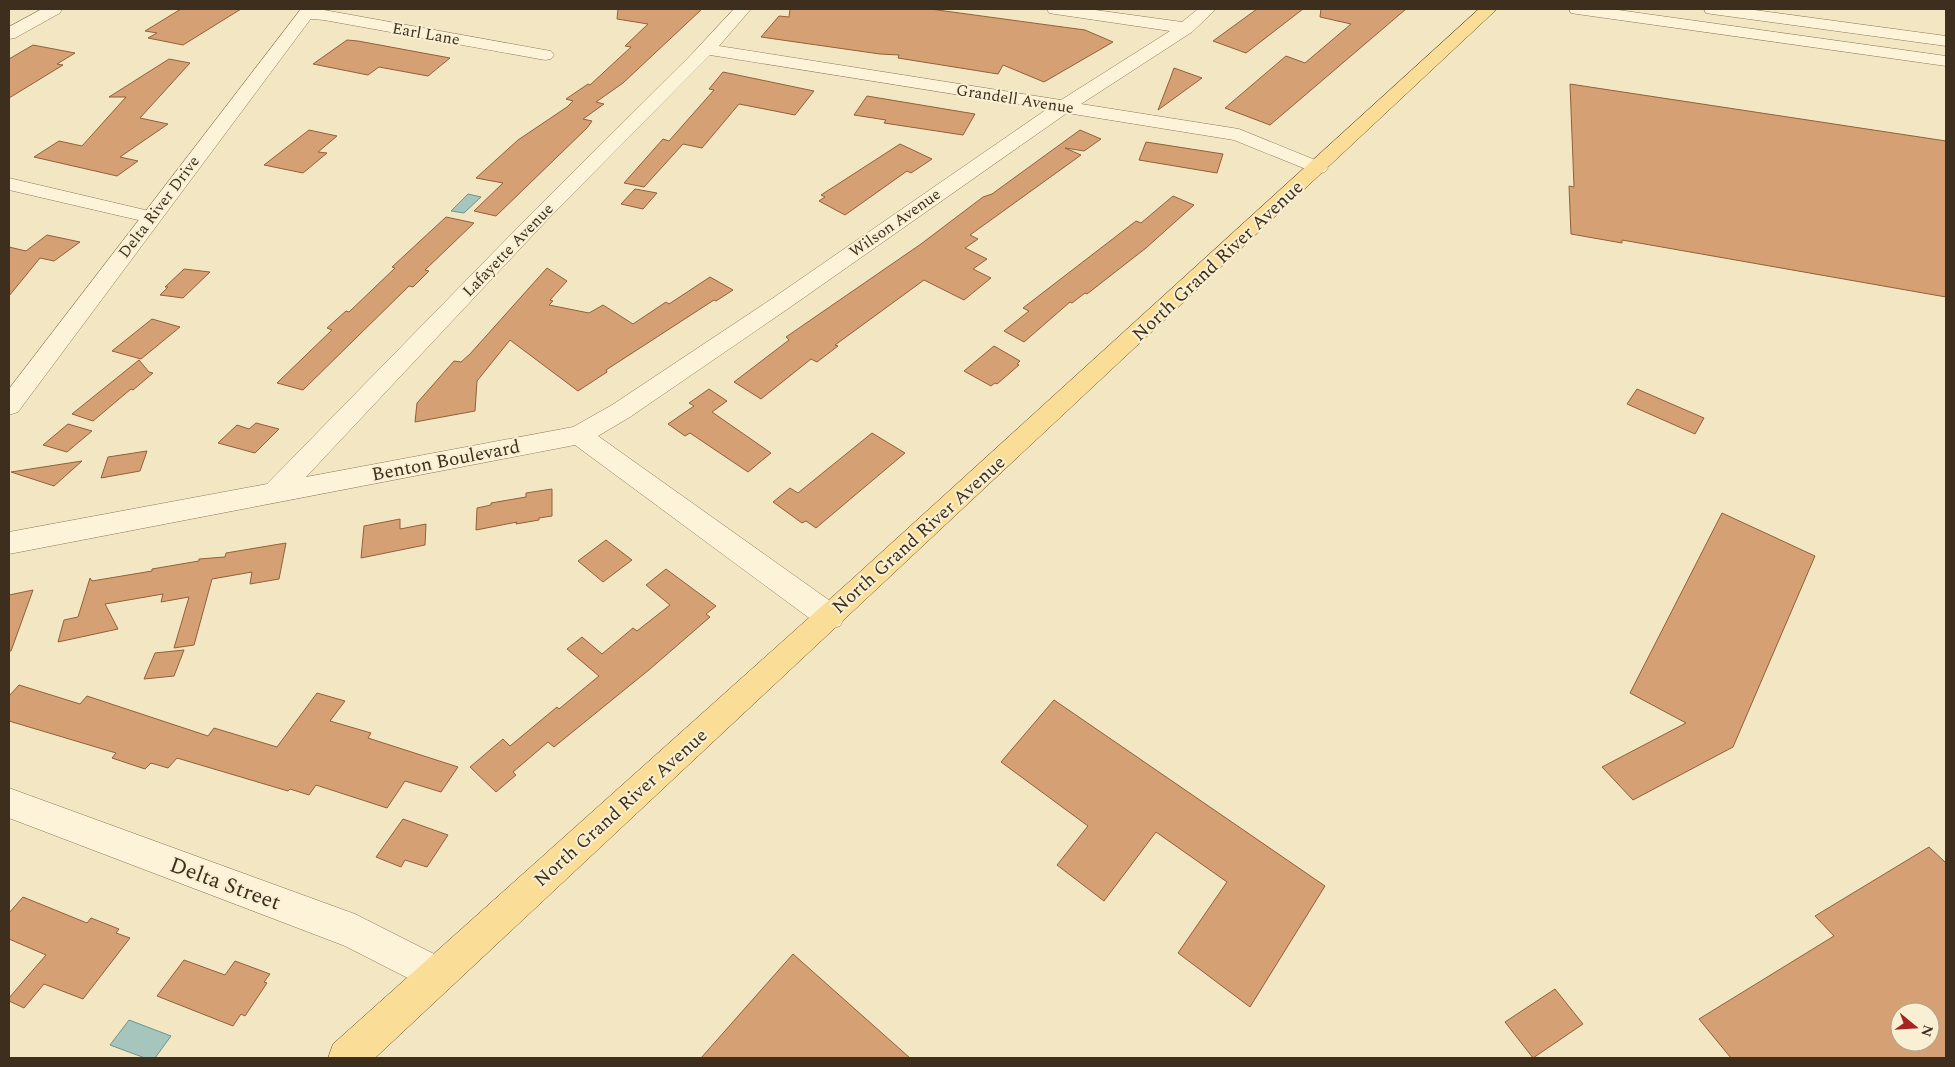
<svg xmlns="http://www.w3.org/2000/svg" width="1955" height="1067" viewBox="0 0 1955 1067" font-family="Spectral,serif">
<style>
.water{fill:#a6c6bd;stroke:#6b958c}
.building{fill:#d6a075;stroke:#92603a;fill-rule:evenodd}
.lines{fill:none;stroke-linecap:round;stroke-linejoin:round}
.minor-casing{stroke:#907757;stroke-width:1}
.tertiary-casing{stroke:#907757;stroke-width:1}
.primary-casing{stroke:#5d452c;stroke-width:1}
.minor{fill:#fcf3d8;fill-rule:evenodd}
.tertiary{fill:#fcf3d8;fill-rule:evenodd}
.primary{fill:#fade97;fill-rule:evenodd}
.labels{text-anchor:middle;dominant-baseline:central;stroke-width:4;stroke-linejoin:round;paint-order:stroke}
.far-street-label{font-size:16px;fill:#3e2e1d;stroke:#f9f0d4}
.street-label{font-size:19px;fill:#3e2e1d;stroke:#f9f0d4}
.near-street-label{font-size:22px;fill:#3e2e1d;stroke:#f9f0d4}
</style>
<rect width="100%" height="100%" fill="#f3e6c3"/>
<path class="water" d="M468 194 481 197 464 213 451 211Z
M129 1020 171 1036 155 1058H145L110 1045Z"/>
<path class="building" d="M181 9H241L183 45 148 38 157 33 145 31Z
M618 9H702L623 83 596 102 604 104 583 119 592 121 587 128 496 216 474 211 503 183 476 178 518 140 567 107 573 101 566 99 588 84 590 85 631 47 625 46 648 24 617 19Z
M790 9H930L1085 30 1113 42 1044 82 1003 65 998 74 898 58 899 55 880 54 761 37 779 16 789 17Z
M1257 9H1303L1246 53 1213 41Z
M1321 9H1406L1270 125 1225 108 1286 56 1305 63 1351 24 1320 17Z
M347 40 358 41 450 58 428 76 379 67 368 75 313 64Z
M33 45 75 53 57 64 63 65 9 98V59Z
M169 59 190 63 140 118 168 124 120 157 138 161 117 176 34 157 59 141 82 146 126 97H109Z
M1174 68 1202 78 1158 110 1170 79Z
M723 72 814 91 795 115 739 104 702 148 683 144 644 187 624 183 663 139 669 141 714 90 709 89Z
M1570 84 1946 141V297L1622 240V243L1571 234 1569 186 1574 187Z
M867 96 975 114 963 135 884 123 886 120 854 115Z
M309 130 337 136 318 152 327 153 303 173 264 165Z
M1080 130 1101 139 1084 151 1065 148 1081 155 970 235 978 239 965 248 987 259 973 269 991 278 964 300 924 280 835 345 838 346 817 362 811 359 761 399 734 382 789 340 786 337 921 244 983 197 992 194Z
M1146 142 1223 154 1217 173 1139 160Z
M900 144 932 159 911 173 907 171 845 215 819 201 825 197 821 195Z
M635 189 657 193 643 209 621 204Z
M1173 196 1194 205 1146 248 1087 294 1085 293 1072 303 1070 302 1024 342 1004 331 1029 311 1023 308 1136 221 1141 223Z
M446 217 474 223 425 270 429 271 413 287 409 286 303 390 277 383 332 330 327 328 346 311 349 312 395 268 392 267Z
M47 235 80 242 54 261 40 258 9 296V247L26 251Z
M547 268 567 281 550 300 553 301 549 305 589 313 603 305 633 324 666 302 669 304 710 277 733 290 716 301 714 300 606 370 607 372 578 391 510 340 477 381 475 411 415 422 417 403 454 361 461 362 470 354Z
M184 269 210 272 183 298 160 295 168 287H165Z
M152 319 180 327 141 359 112 351Z
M994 346 1020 361 1017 364 1019 365 997 384 995 383 991 386 964 371Z
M139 360 149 372 153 373 133 390 131 389 93 421 72 414Z
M709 389 727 401 712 412 771 453 748 472 690 433 685 436 668 424 694 406 689 403Z
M1637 389 1704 418 1695 434 1627 404Z
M256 423 279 429 255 453 218 443 237 425 249 429Z
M68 424 92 431 67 452 43 445Z
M872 433 905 453 816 528 806 521 802 523 773 502 790 488 798 493Z
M147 451 140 471 101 478 108 457Z
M82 461 54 486 11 472Z
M552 489V516L539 518V520L516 524 517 522 476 530 477 508 491 505V503L526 497V493Z
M1722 513 1815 556 1733 747 1633 800 1602 767 1686 723 1630 693Z
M400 519V529L426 524 425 545 361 558 364 526Z
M606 540 632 560 603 582 578 561Z
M286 543 279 579 250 584 252 572 212 579 194 645 174 648 189 597 161 602 163 594 105 604 118 629 58 642 64 620 78 617 90 578 92 581 152 571V569L199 561V559L225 557 226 553Z
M666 569 716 606 706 614 710 617 650 669 554 747 548 742 513 772 516 775 496 792 470 767 503 739 510 746 557 707 559 709 599 676 567 649 582 637 602 654 633 628 637 631 670 605 646 585Z
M33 590 11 651H9V595Z
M184 650 174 676 144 679 155 653Z
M19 685 80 704 87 696 208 736 214 728 277 747 317 693 345 701 330 721 371 733 368 738 458 767 441 792 405 781 387 808 316 785 309 795 290 789 288 791 177 758 168 768 151 763 145 769 112 758 116 753 9 721V696Z
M1054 700 1325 886 1250 1007 1178 953 1227 882 1156 832 1104 901 1057 865 1088 826 1001 762Z
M403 819 448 835 427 867 405 860 401 867 376 857Z
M1929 847 1946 863V1058H1731L1699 1019 1834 936 1815 916ZM1900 1012H1930V1042H1900Z
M23 897 87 923 91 918 119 929 116 933 130 938 83 999 44 984 24 1008 9 1001V998L46 955 9 939V913Z
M793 954 910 1058H701Z
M184 960 225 975 235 961 270 974 264 982 267 983 245 1016 241 1014 233 1026 157 996Z
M1555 989 1583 1024 1533 1058 1505 1022Z"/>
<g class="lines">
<defs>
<path id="minor" d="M42 9H62L60 13 15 38 9 39V27Z
M306 9 324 10 545 50 551 51 554 55 551 59 545 60 324 20 300 18 298 14 300 10Z
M734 9H751L719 46 1061 100 1170 31 1055 14 1049 13 1047 9H1088L1182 22 1198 9H1216L1192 32 1081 104 1239 129 1325 164 1328 168 1325 172 1318 174 1234 140 1067 113 789 308 630 417 598 436 840 608 845 617 840 626 830 629 820 626 575 445 9 554V532L267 484 533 212 689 57ZM710 55 1047 109 773 298 612 405 573 427 306 477 547 220Z
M1569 9H1611L1946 56V66L1577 14 1571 13Z
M1704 9H1747L1946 36V46L1712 14 1706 13Z
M9 178 158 213 162 217 158 221 151 223 9 190Z
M9 788 355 914 450 962 455 975 450 988 437 993 345 946 9 818Z"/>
<path id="tertiary" d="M301 9H318L18 412 9 415V389Z"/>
<path id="primary" d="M1479 9H1497L375 1058H328L333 1044 850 581Z"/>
</defs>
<use href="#minor" class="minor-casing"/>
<use href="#tertiary" class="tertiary-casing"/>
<use href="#primary" class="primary-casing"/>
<use href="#minor" class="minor"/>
<use href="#tertiary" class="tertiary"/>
<use href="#primary" class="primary"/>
</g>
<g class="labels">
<g class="far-street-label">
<text transform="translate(426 34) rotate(10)">Earl Lane</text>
<text transform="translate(1015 99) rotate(9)">Grandell Avenue</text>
<text transform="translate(159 207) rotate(-53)">Delta River Drive</text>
<text transform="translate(895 223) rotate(-35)">Wilson Avenue</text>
<text transform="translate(508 250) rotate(-46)">Lafayette Avenue</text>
</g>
<g class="street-label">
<text transform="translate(1218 261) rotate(-43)">North Grand River Avenue</text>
<text transform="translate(446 461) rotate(-11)">Benton Boulevard</text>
<text transform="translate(919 535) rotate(-42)">North Grand River Avenue</text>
<text transform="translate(621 808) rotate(-42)">North Grand River Avenue</text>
</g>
<g class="near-street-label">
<text transform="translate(225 884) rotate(20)">Delta Street</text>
</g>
</g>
<rect width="1955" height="1067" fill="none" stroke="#3e2e1d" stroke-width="20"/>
<g transform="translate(1915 1027) rotate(108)"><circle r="24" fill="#f9f0d4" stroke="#aea28b"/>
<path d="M0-4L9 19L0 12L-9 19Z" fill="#a62320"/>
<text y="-8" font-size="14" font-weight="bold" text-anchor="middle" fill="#3e2e1d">N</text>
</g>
</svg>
